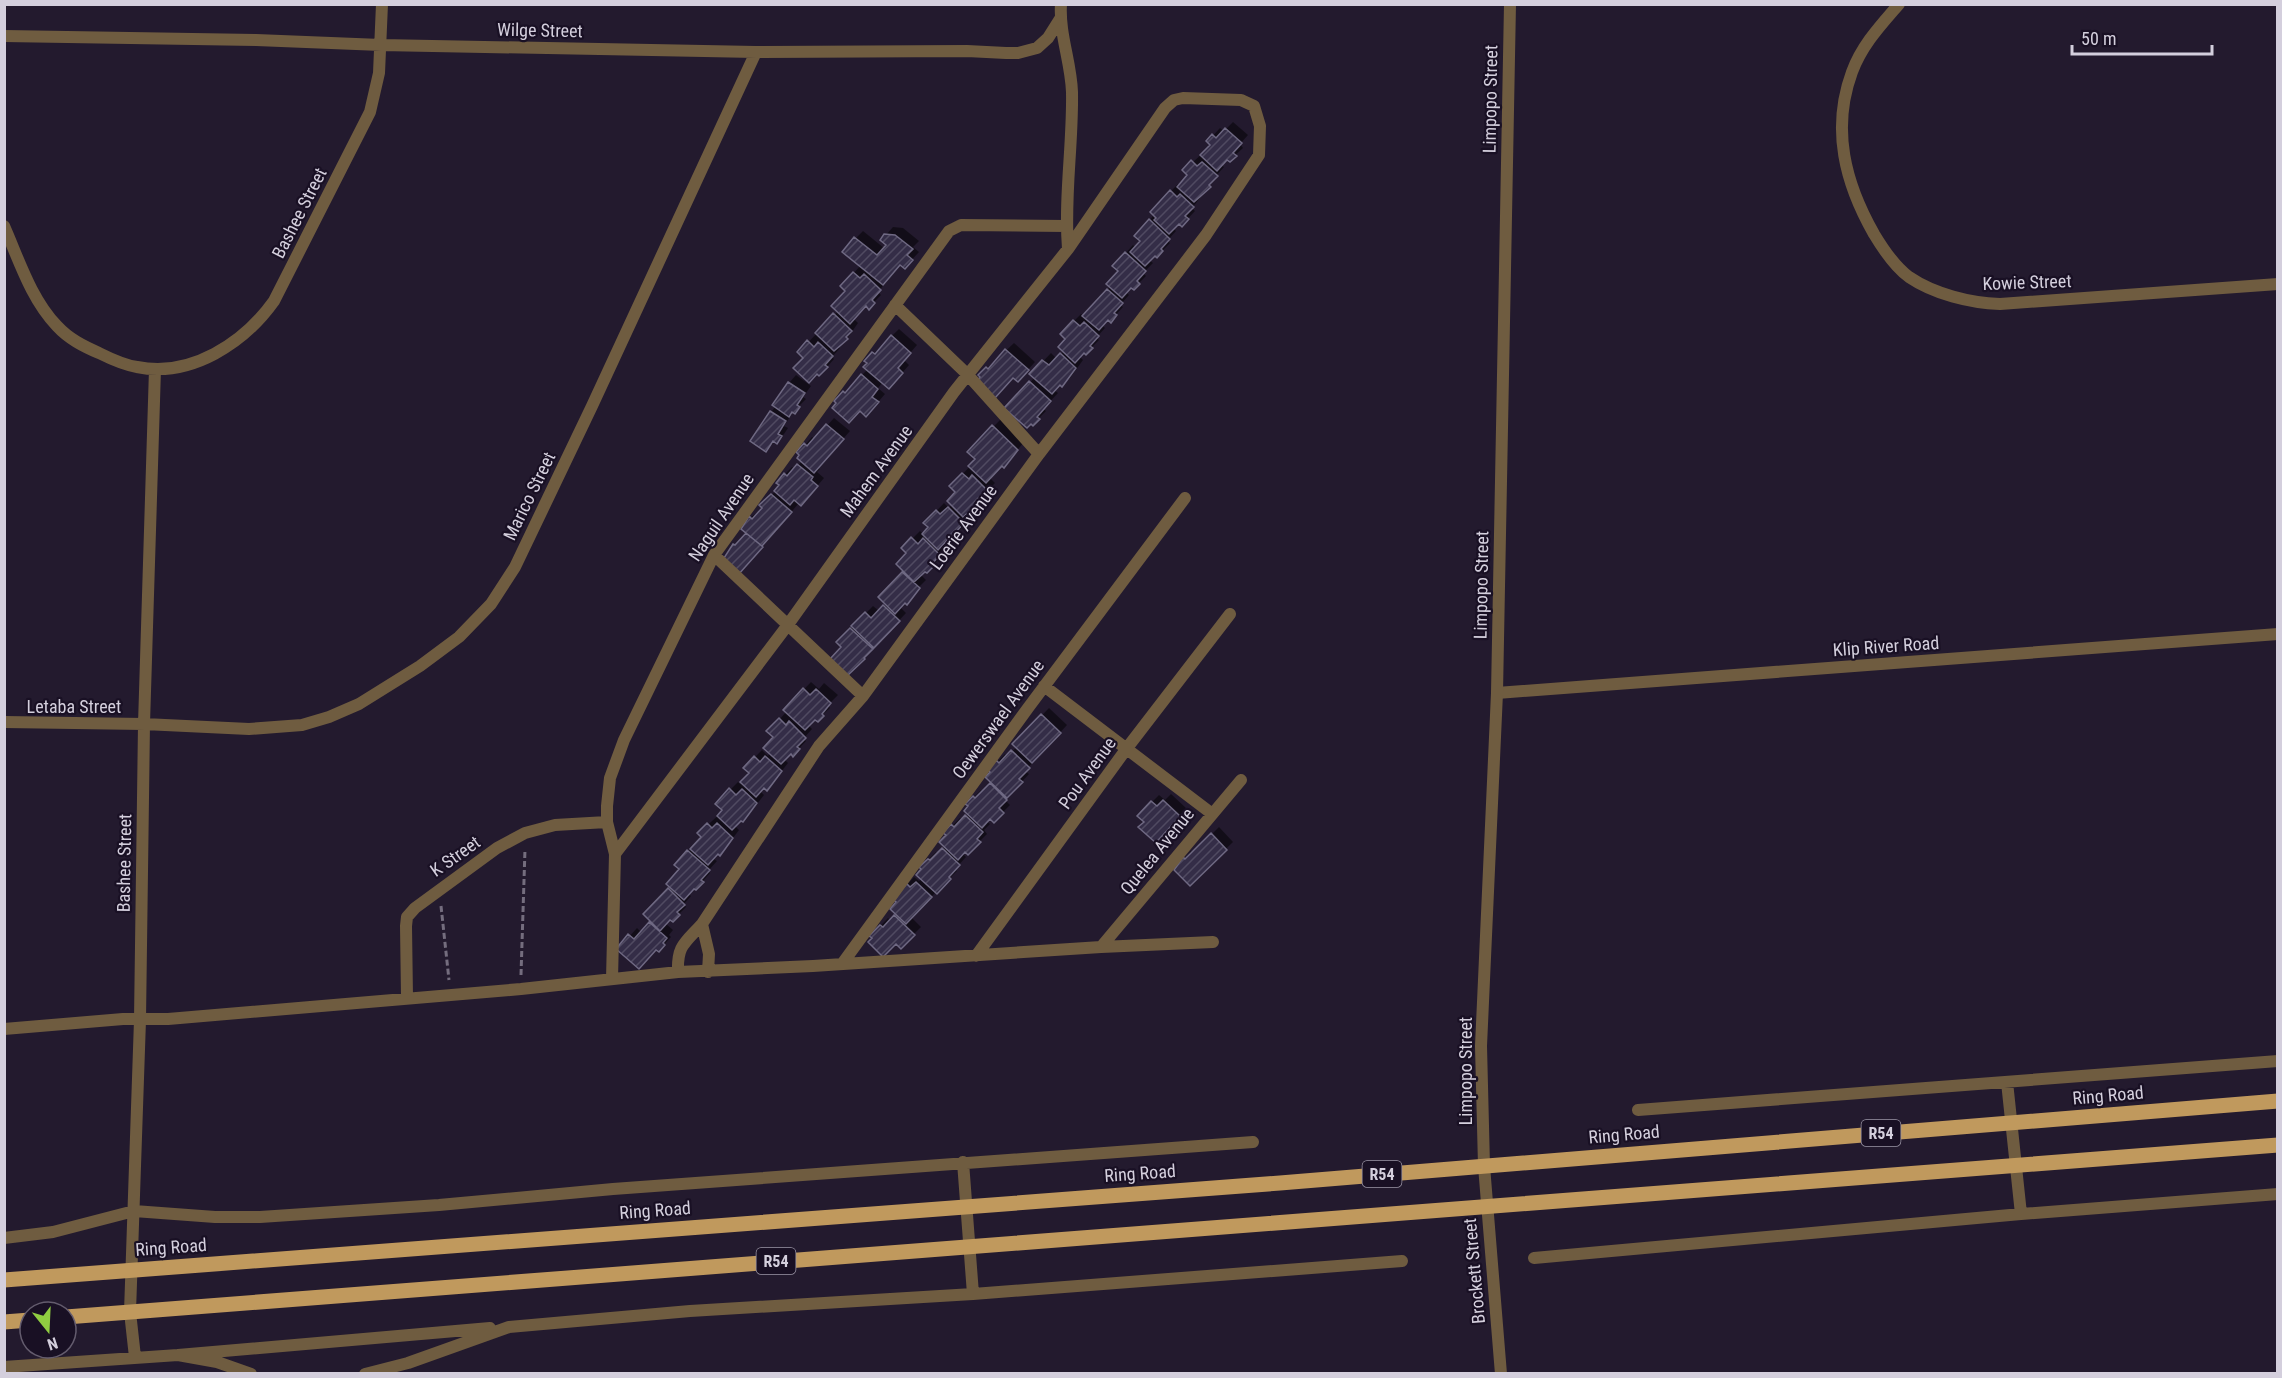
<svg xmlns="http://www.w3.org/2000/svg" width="2282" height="1378" viewBox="0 0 2282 1378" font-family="'Roboto Condensed',sans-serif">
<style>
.shadow{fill:#0007}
.building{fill:url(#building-hatch);stroke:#6f6983;stroke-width:1.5}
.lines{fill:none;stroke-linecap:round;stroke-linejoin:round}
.path{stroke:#746d7e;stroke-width:3;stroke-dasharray:6 3;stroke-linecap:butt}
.minor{stroke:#6f5c40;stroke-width:12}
.tertiary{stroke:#6f5c40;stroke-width:12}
.primary{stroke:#c0995d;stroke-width:15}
.labels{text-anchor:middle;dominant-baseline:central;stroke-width:4.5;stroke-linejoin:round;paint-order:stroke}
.shield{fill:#191024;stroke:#9c96a6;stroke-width:1.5}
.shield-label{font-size:16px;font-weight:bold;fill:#d4cfdd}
.street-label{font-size:18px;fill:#d4cfdd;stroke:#191024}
</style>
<defs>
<pattern id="building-hatch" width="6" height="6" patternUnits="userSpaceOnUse" patternTransform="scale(1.5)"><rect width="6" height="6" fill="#342d47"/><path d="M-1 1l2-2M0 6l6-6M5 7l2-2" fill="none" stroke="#504a61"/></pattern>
</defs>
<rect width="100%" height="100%" fill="#231a2e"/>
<path class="shadow" d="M1233 122 1248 135 1240 144 1243 148 1230 160 1227 158 1221 165 1224 167 1215 177 1217 178 1198 196 1200 198 1192 208 1195 211 1182 225 1179 222 1173 228 1176 231 1167 241 1170 243 1157 256 1155 254 1149 260 1153 263 1143 273 1146 276 1134 288 1132 286 1126 292 1129 295 1120 305 1123 307 1110 321 1108 319 1102 325 1105 328 1096 338 1099 340 1086 353 1084 351 1079 356 1083 360 1070 378 1054 390 1058 393 1043 409 1046 411 1033 424 1007 408 1035 377 1031 374 1051 353 1057 359 1064 351 1074 321 1081 314 1084 316 1111 286 1120 271 1114 266 1133 245 1136 248 1142 241 1150 220 1171 191 1178 184 1180 185 1189 175 1184 170 1212 145 1208 141 1220 128 1224 131Z
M893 227 903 228 919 241 913 247 919 252 905 267 901 263 878 292 881 295 869 307 866 305 853 318 858 323 849 336 837 346 840 348 832 357 834 359 827 367 805 358 799 352 838 311 847 291 842 286 861 265 856 238 863 231 884 248 888 244 886 235Z
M899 329 917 345 904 360 909 365 896 380 883 382 878 388 885 394 873 408 860 410 838 403 836 401 868 369 869 363 866 361Z
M1014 343 1035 362 1025 373 1014 376 983 377 980 375Z
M796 375 811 386 803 397 806 399 794 411 784 426 788 428 784 434 766 450 771 412 776 406 774 404 789 383Z
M834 418 850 431 818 468 820 469 817 472 824 478 808 497 799 503 745 566 724 561 735 544 748 533 743 528 751 517 764 508 761 505 776 491 785 474 792 467 795 469 802 461 805 445 812 437 815 439Z
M1001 419 1024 442 1011 458 989 477 995 483 986 492 988 493 967 511 970 514 962 523 964 526 951 538 949 536 943 543 947 547 937 557 939 559 927 571 925 569 920 574 926 580 918 588 919 590 900 607 906 613 864 658 844 647 838 642 866 613 873 606 879 611 887 604 880 597 905 571 908 553 903 548 920 531 923 534 930 527 925 523 944 503 949 508 952 504 958 492 951 486 977 459 969 452Z
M811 682 819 689 824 683 838 695 828 705 830 708 817 720 815 718 808 725 812 729 803 739 806 741 793 755 791 752 784 759 788 763 774 781 760 791 764 795 750 813 734 825 739 830 727 846 712 858 717 861 708 871 710 873 703 881 688 893 691 896 684 904 686 907 673 920 670 918 665 923 673 930 669 935 671 937 659 950 618 949 637 928 642 933 652 921 645 914 672 887 681 869 676 864 703 837 699 833 724 810 717 803 738 782 740 784 751 773 745 767 762 750 768 756 770 753 775 737 769 731 787 711 785 709Z
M1049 708 1067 725 1025 771 1029 774 1005 800 1010 805 994 821 990 817 986 821 990 824 984 830 987 834 968 853 965 850 962 853 966 857 955 869 957 871 911 917 921 927 901 947 896 942 874 938 871 936 888 918 891 921 898 914V902L905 887 914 877 919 881 922 878 924 869 921 867 936 852 938 854 946 846 948 835 945 833 960 818 962 820 969 814 970 806 967 804 981 790 983 792 993 783 992 772 990 769 1005 754 1007 756 1017 747 1014 744Z
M1171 794 1186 808 1163 834 1146 822 1152 802 1159 795 1165 800Z
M1219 827 1233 842 1190 884 1176 870 1191 851 1193 853Z"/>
<path class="building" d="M1225 128 1242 143 1233 153 1237 156 1230 162 1227 160 1217 171 1200 155 1210 145 1206 141 1212 134 1216 138Z
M1191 160 1197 166 1202 162 1218 176 1209 185 1211 187 1194 202 1177 187 1187 175 1182 170Z
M1170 190 1177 197 1180 194 1194 207 1185 216 1189 219 1182 227 1179 224 1169 234 1154 220 1156 218 1150 212Z
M1149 219 1170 239 1161 249 1163 251 1157 258 1155 256 1145 266 1130 252 1140 241 1134 236Z
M884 234 895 235 913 249 907 255 913 260 905 269 900 265 883 285 842 252 854 237 877 255 886 245 880 240Z
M1125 252 1146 271 1137 281 1140 284 1134 290 1131 288 1122 298 1106 284 1118 271 1112 266Z
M853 272 860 278 864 274 881 290 872 300 875 303 869 310 866 306 850 324 831 306 845 291 840 286Z
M1107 289 1123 303 1114 313 1117 315 1111 323 1108 320 1099 330 1082 316Z
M833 313 852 331 846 337 848 339 834 351 815 333Z
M1073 320 1080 326 1084 322 1099 336 1090 346 1093 348 1086 355 1084 353 1075 363 1058 347 1065 339 1060 334Z
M891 335 911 353 898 368 903 373 889 389 863 367 867 363 864 361 872 352 875 354Z
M807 340 814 347 818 342 833 356 825 365 828 367 819 376 817 374 809 383 793 368 803 358 797 352Z
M1005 349 1029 370 1018 382 1013 378 995 398 977 381 980 377 978 375 986 367 988 369Z
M1060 353 1076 368 1062 387 1060 385 1052 394 1029 374 1042 360 1049 365Z
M861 374 878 389 872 397 879 402 866 417 860 411 849 423 832 408 836 403 834 401 843 391 845 393Z
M1029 381 1051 401 1037 417 1040 419 1033 426 1031 424 1027 428 1004 408Z
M788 382 805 393 797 405 800 407 795 414 792 412 789 417 772 405Z
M770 411 786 421 778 434 782 436 777 444 773 441 766 452 750 441Z
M826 424 844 439 814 473 797 458 799 455 796 452 804 443 807 446Z
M992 425 1018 450 1004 468 1002 466 986 483 968 466 975 459 967 452Z
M797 464 813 477 811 480 818 486 801 506 794 500 790 505 774 491 779 485 776 483 784 473 787 476Z
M962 473 969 479 972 475 988 491 980 500 982 501 963 517 947 501 955 492 949 486Z
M771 494 792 512 762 546 741 529 749 516 752 519 762 508 759 505Z
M948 507 964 523 956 532 958 534 951 540 949 538 938 550 922 534 928 527 923 523 936 510 940 514Z
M746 533 763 547 738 575 722 561 733 544 735 545Z
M911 537 918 544 923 538 940 555 931 565 933 567 927 573 925 572 914 582 896 564 906 553 901 548Z
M902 572 920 588 907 605 905 603 895 614 878 597Z
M883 605 900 621 874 648 851 626 865 612 871 618Z
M850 628 873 649 864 658 865 659 847 676 830 659 841 647 836 642Z
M803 688 810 695 816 689 831 703 822 714 824 716 818 722 815 720 805 730 783 710Z
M1041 714 1061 733 1032 763 1012 744Z
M779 718 786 725 789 721 806 738 797 747 800 749 793 757 791 754 781 764 763 748 773 737 766 731Z
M1011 750 1030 768 1019 779 1023 782 1007 798 985 777 990 772 987 770 996 760 999 763Z
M754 756 760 762 765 756 782 771 767 791 764 788 756 797 740 782 749 773 743 768Z
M990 783 1007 800 999 808 1004 813 994 823 990 819 982 828 964 811 968 806 965 804 973 796 975 798Z
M729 788 736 795 742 789 757 803 743 822 741 821 732 830 717 816 722 810 715 804Z
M1163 800 1180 816 1156 843 1138 827 1144 822 1137 816 1151 801 1157 806Z
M965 815 983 832 977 839 981 842 968 855 965 852 958 860 939 842 946 835 943 833 951 824 954 827Z
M707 823 712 828 717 823 733 838 720 856 718 854 708 865 690 849 701 837 697 833Z
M1211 833 1227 850 1190 886 1174 870 1183 857 1185 859Z
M942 848 960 865 949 877 951 879 937 894 916 875 921 869 919 867 928 859 930 860Z
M687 850 710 870 701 880 704 882 696 890 694 889 684 900 666 884 679 869 674 865Z
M916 882 932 897 906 924 890 909 896 902 893 900 906 883 910 887Z
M668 888 685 905 677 912 680 915 673 922 670 920 660 931 643 914Z
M894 915 915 935 901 949 896 944 883 957 868 942 872 938 869 936 880 925 883 927Z
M649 922 667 938 663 943 665 945 659 952 656 950 639 969 616 949 628 934 634 939Z"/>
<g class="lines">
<path class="path" d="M441 906 449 980
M521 975 525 849"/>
<path class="minor" d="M1061 4C1059 34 1071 62 1072 92 1073 144 1064 196 1068 249
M1899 4C1880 26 1862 45 1852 72 1831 129 1845 183 1874 234 1883 249 1894 266 1909 277 1934 294 1970 303 2000 304L2278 284
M4 36 256 40 381 45 756 52 967 51 1006 53H1018L1037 48 1048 38 1060 19
M4 226C19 260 31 299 57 326 69 339 83 346 99 353 111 359 124 365 137 367 191 378 244 343 274 301L370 112 379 73 382 4
M895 305 967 374 1039 454
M714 555 863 696
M1044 686 1211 813
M1497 693 2278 634
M4 722 144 724 249 729 302 725 329 717 359 704 420 666 459 637 491 604 515 567 592 406 756 52
M615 854 787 626 954 392 1068 249 1165 108 1174 100 1183 98 1241 100 1254 106 1260 126 1259 155 1206 235 1039 454 863 696 819 746 702 924C685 943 677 945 678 972
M702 924 709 954 708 972
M1101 947 1241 780
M976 956 1127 748 1230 614
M842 964 1028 708 1185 498
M612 979 615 854 607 822V806L610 778 624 740 714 555 949 231 961 225 1066 226
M407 997 406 926 407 917 415 908 497 848 525 833 555 825 607 822
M4 1029 123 1019H168L521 989 678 972 813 966 1101 947 1213 942
M2007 1082 2021 1214
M1638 1110 2278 1061
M963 1162 973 1294
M4 1238 53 1232 134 1211 215 1217H260L439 1205 613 1189 1253 1142
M1534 1258 2021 1214 2278 1194
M178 1355 490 1328
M135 1357 130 1312 140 1020 144 724 155 369
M4 1367 178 1355 217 1362 251 1374
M365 1374 408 1363 509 1327 690 1311 973 1294 1402 1261"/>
<path class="tertiary" d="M1501 1374 1484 1166 1481 1046 1497 693 1510 4"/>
<path class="primary" d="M4 1280 1280 1183 2278 1101
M66 1317 2278 1145
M4 1322 30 1320"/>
</g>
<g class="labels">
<g class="shield">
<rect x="1861.5" y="1120" width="39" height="26" rx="4.5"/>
<rect x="1362.5" y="1161" width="39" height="26" rx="4.5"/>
<rect x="756.5" y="1248" width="39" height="26" rx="4.5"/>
</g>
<g class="shield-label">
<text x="1881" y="1133">R54</text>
<text x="1382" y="1174">R54</text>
<text x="776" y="1261">R54</text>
</g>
<g class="street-label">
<text transform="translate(540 30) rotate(1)">Wilge Street</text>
<text transform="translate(1490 99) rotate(-89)">Limpopo Street</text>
<text transform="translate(299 213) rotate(-63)">Bashee Street</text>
<text transform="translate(2027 282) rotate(-2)">Kowie Street</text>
<text transform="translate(876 471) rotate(-54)">Mahem Avenue</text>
<text transform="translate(529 496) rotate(-64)">Marico Street</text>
<text transform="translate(721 517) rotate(-56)">Naguil Avenue</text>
<text transform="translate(963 527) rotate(-54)">Loerie Avenue</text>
<text transform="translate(1481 585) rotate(-89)">Limpopo Street</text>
<text transform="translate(1886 646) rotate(-4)">Klip River Road</text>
<text x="74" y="706">Letaba Street</text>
<text transform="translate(998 719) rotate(-54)">Oewerswael Avenue</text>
<text transform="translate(1087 773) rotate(-54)">Pou Avenue</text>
<text transform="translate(1157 851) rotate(-51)">Quelea Avenue</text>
<text transform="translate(455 856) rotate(-35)">K Street</text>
<text transform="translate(124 863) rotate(-89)">Bashee Street</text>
<text transform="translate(1465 1071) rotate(-90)">Limpopo Street</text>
<text transform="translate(2108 1095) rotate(-5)">Ring Road</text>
<text transform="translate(1624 1134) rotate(-5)">Ring Road</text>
<text transform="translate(1140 1173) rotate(-4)">Ring Road</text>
<text transform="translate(655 1210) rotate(-4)">Ring Road</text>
<text transform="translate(171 1247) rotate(-4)">Ring Road</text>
<text transform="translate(1474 1271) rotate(-95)">Brockett Street</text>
</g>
</g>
<rect width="2282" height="1378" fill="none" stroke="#d4cfdd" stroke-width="12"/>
<g transform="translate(48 1330) rotate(162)"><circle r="28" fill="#191024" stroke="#645c6e" stroke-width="1.5"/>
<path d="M0-4.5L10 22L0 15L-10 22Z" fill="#90cd41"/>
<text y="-9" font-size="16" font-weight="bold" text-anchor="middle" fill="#d4cfdd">N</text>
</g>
<path d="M2072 45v9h140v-9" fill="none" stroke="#d4cfdd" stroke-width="3"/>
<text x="2081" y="45" font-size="18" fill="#d4cfdd" stroke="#191024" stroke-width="4.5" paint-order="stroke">50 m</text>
</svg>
